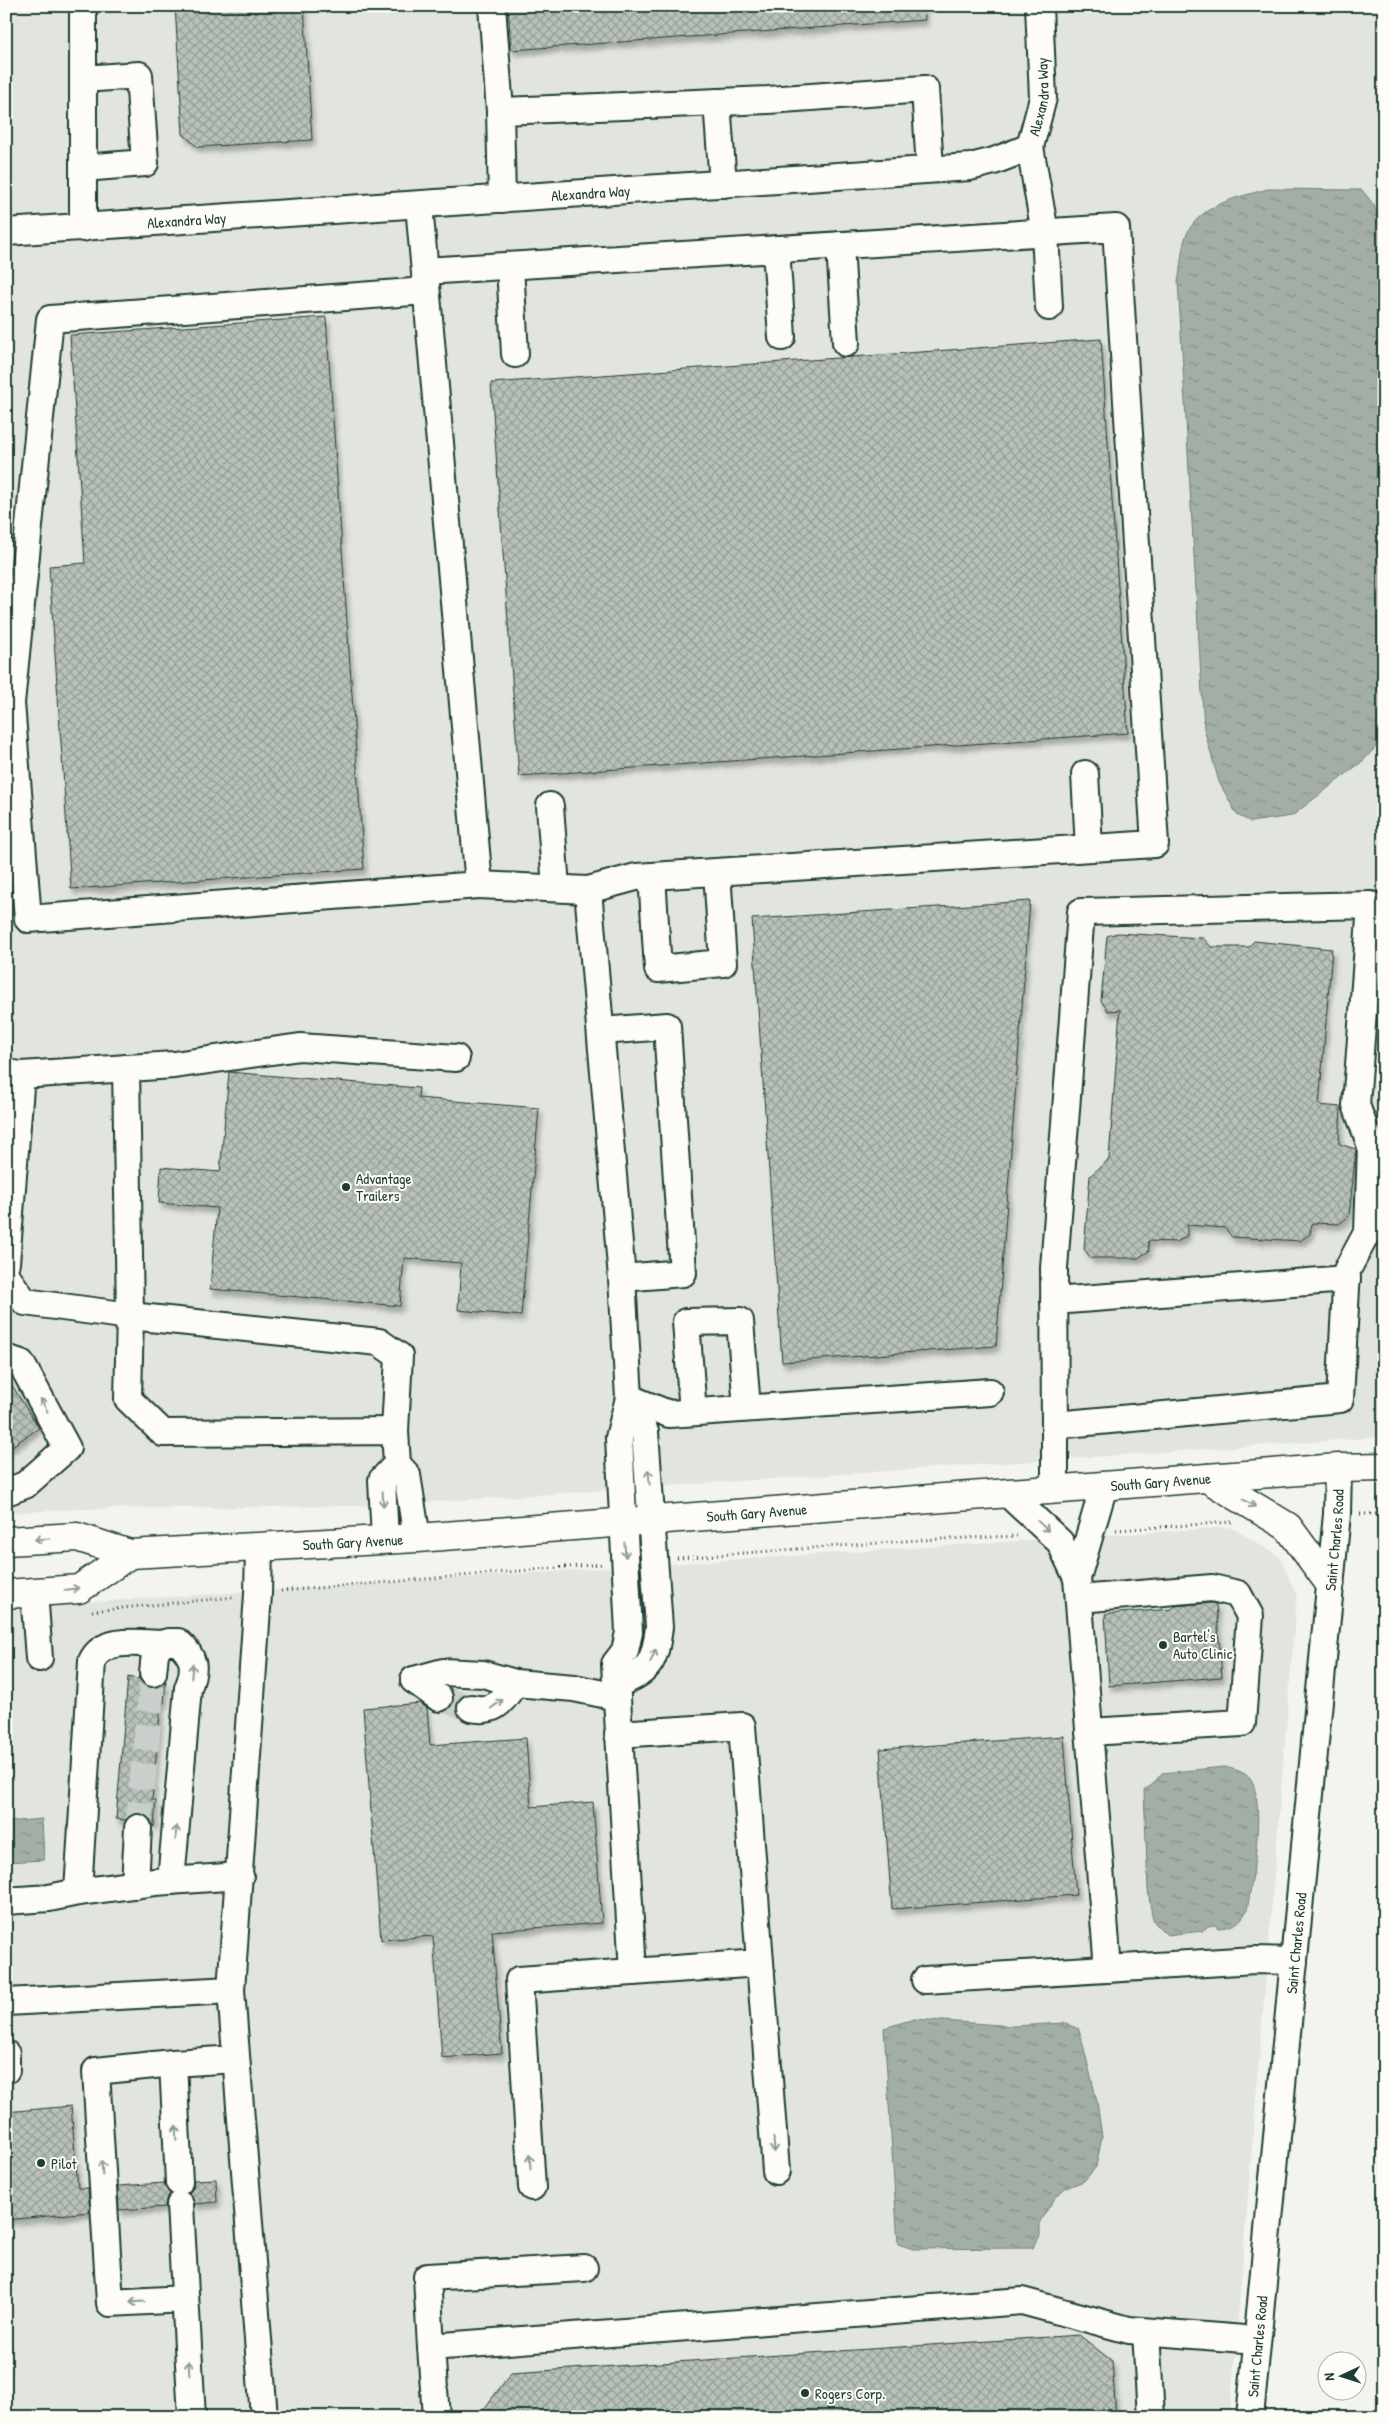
<svg xmlns="http://www.w3.org/2000/svg" width="1390" height="2423" viewBox="0 0 1390 2423" font-family="'Patrick Hand',sans-serif">
<style>
.built{fill:#e2e5df}
.water{fill:url(#water-ripples);stroke:#6e8179}
.building{fill:url(#building-cross-hatch);stroke:#1f3d34;filter:url(#shadow)}
.lines{fill:none;stroke-linecap:round;stroke-linejoin:round}
.minor-tunnel{stroke:#c9cfca;stroke-width:26;stroke-dasharray:26 13;stroke-linecap:butt}
.minor-casing{stroke:#1f3d34;stroke-width:30}
.major-casing{stroke:#1f3d34;stroke-width:31}
.path{stroke:#1f3d34;stroke-width:3;stroke-dasharray:1 4;stroke-linecap:butt}
.minor{stroke:#fdfcf7;stroke-width:26}
.major{stroke:#fdfcf7;stroke-width:28}
.oneway{stroke:#8e9c96}
.poi-dot{fill:#1f3d34;stroke:#fdfcf7;stroke-width:2}
.labels{text-anchor:middle;dominant-baseline:central;stroke-width:4;stroke-linejoin:round;paint-order:stroke}
.street-label{font-size:15px;fill:#1f3d34;stroke:#fdfcf7}
.poi-label{font-size:15px;fill:#1f3d34;stroke:#fdfcf7;text-anchor:start}
</style>
<defs>
<pattern id="water-ripples" width="26" height="14" patternUnits="userSpaceOnUse" patternTransform="scale(1.25)"><rect width="26" height="14" fill="#a3aea7"/><path d="M2 4q2-2 4 0t4 0M15 11q2-2 4 0t4 0" fill="none" stroke="#848f89"/></pattern>
<pattern id="building-cross-hatch" width="8" height="8" patternUnits="userSpaceOnUse" patternTransform="scale(1.25)"><rect width="8" height="8" fill="#b9c1bb"/><path d="M0 0l8 8M0 8l8-8" fill="none" stroke="#969e99"/></pattern>
<filter id="shadow"><feDropShadow dx="3" dy="5.5" stdDeviation="2.5" flood-color="#0004"/></filter>
</defs>
<rect width="100%" height="100%" fill="#f4f4ef"/>
<filter id="ink" filterUnits="userSpaceOnUse"><feTurbulence type="fractalNoise" baseFrequency=".02" numOctaves="2"/><feDisplacementMap in="SourceGraphic" scale="10" xChannelSelector="R" yChannelSelector="G"/><feConvolveMatrix kernelMatrix="1 2 1 2 8 2 1 2 1" color-interpolation-filters="sRGB"/></filter>
<g filter="url(#ink)">
<path class="built" d="M6 6H1384V1437L450 1501 355 1506 84 1509 6 1513Z
M1231 1527 1280 1557 1297 1596 1230 2417H6V1609L90 1602Z"/>
<path class="water" d="M1268 189 1362 190 1374 205 1382 232 1378 375 1384 404V731L1382 740 1364 760 1292 816 1251 822 1237 815 1219 782 1204 729 1178 282C1181 268 1181 249 1186 236 1199 204 1239 197 1268 189Z
M1224 1767C1233 1769 1245 1771 1251 1780 1266 1804 1252 1883 1247 1910 1240 1924 1232 1927 1218 1928L1215 1925 1208 1926 1203 1931 1167 1935 1155 1923 1152 1916 1148 1890 1144 1790 1152 1785 1162 1773Z
M42 1819 44 1860 6 1862V1822Z
M914 2019 1014 2026 1064 2023 1079 2029 1097 2101 1102 2137 1096 2167 1084 2181 1065 2188 1055 2198 1040 2221V2236L1032 2248 913 2249 898 2244 884 2028Z"/>
<path class="building" d="M175 6H304L312 140 197 147 183 134Z
M508 6H924L925 20 511 50Z
M326 317 364 869 71 889 49 566 85 563 70 335Z
M1101 339 1128 733 519 776 491 383Z
M1030 901 996 1346 782 1362 752 919Z
M1117 933 1203 938 1211 947H1249L1254 941 1332 949 1319 1105 1341 1107 1339 1144 1356 1149 1349 1216 1339 1224 1312 1223 1310 1234 1300 1241 1232 1237 1225 1228 1187 1225V1236L1177 1242 1148 1241 1149 1251 1138 1258H1091L1084 1249 1090 1176 1109 1159 1120 1010 1108 1011 1101 1001 1107 936Z
M229 1072 419 1088 418 1098 539 1108 521 1316 458 1310 461 1263 404 1258 400 1306 210 1289 217 1208 159 1203 161 1167 220 1172Z
M6 1376 39 1428 6 1450Z
M1211 1603 1216 1604 1222 1677 1109 1686 1105 1614 1172 1609 1175 1606Z
M139 1676 144 1685 151 1688 160 1686 166 1681 164 1703H161L152 1800H156L154 1827 147 1816 139 1813 132 1814 126 1820 116 1819 128 1677 138 1679Z
M420 1703 427 1708 430 1745 526 1738 531 1807 593 1802 602 1923 492 1931 502 2053 442 2058 433 1936 381 1940 363 1708Z
M1064 1736 1076 1895 892 1909 880 1749Z
M71 2106 78 2188H88L90 2212 6 2220V2112Z
M216 2179 217 2202 195 2204 189 2193 193 2188 194 2180Z
M164 2183 170 2194 166 2199 165 2207 119 2210 118 2186Z
M1079 2335 1112 2361 1116 2417H478L511 2373Z"/>
<g class="lines">
<path class="minor-tunnel" d="M439 1698 471 1708
M138 1828 153 1673"/>
<defs>
<g id="minor">
<path d="M492 6 500 111"/>
<path d="M717 102 723 184"/>
<path d="M1030 147 1045 233 1049 307"/>
<path d="M83 168 145 163 139 75 83 79"/>
<path d="M502 199 500 111 768 100 925 89 930 169"/>
<path d="M419 205 479 885 28 919 11 703 50 319 426 291"/>
<path d="M83 228V6"/>
<path id="s1" d="M6 232 970 167 994 161 1030 147 1043 98 1039 6"/>
<path d="M840 245 846 343"/>
<path d="M776 249 782 337"/>
<path d="M510 266 515 354"/>
<path d="M425 271 1116 228 1155 844 636 877 588 890 622 1278 629 1398 669 1414 990 1392"/>
<path d="M1085 774 1089 848"/>
<path d="M550 806 556 888"/>
<path d="M652 876 658 969 723 963 717 872"/>
<path d="M479 885 588 890"/>
<path d="M601 1031 667 1026 683 1273 622 1278"/>
<path d="M126 1068 130 1316 379 1342 399 1356 395 1431"/>
<path d="M6 1073 21 1075 6 1263"/>
<path d="M21 1075 174 1065 300 1047 456 1058"/>
<path d="M6 1276 25 1302 130 1316 128 1399 163 1433 395 1431 397 1464 407 1475 417 1538"/>
<path d="M1054 1301 1347 1279"/>
<path d="M6 1358 21 1363 67 1448 25 1485 6 1492"/>
<path d="M629 1398 619 1438 629 1632 625 1651 615 1664 633 1972"/>
<path d="M693 1412 686 1322 740 1321 747 1408"/>
<path d="M1055 1425 1340 1399 1347 1270 1368 1231 1371 1146 1356 1105 1371 905 1081 912 1054 1268 1055 1425V1489"/>
<path d="M1007 1493 1060 1542 1077 1578 1108 1969"/>
<path d="M385 1540 382 1480 397 1464"/>
<path d="M1077 1578 1104 1486"/>
<path d="M34 1592 39 1658"/>
<path d="M1079 1599 1212 1588 1238 1594 1250 1616 1242 1723 1089 1732"/>
<path d="M160 1644C138 1643 103 1637 92 1661L78 1892 155 1882 240 1876"/>
<path d="M153 1673 155 1653 160 1644 168 1642H178C195 1657 196 1668 188 1688L171 1881"/>
<path d="M414 1680 443 1672 483 1674 515 1683 574 1688 617 1697"/>
<path d="M414 1680 439 1698"/>
<path d="M616 1684C650 1673 655 1661 659 1627L645 1432 629 1398"/>
<path d="M471 1708C496 1713 501 1702 515 1683"/>
<path d="M618 1734 742 1726 776 2171"/>
<path d="M135 1885 138 1828"/>
<path d="M6 1901 49 1898 78 1892"/>
<path d="M925 1980 1255 1960 1294 1961"/>
<path d="M231 1990 264 2417"/>
<path d="M6 2002 231 1990 258 1594 259 1547"/>
<path d="M6 2054V2070"/>
<path d="M173 2063 96 2071 110 2303 185 2299"/>
<path d="M179 2182 173 2063 236 2059"/>
<path d="M532 2187 519 1980 760 1963"/>
<path d="M180 2205 192 2417"/>
<path d="M1146 2332 1151 2417"/>
<path d="M431 2347 427 2277 584 2268"/>
<path d="M436 2417 431 2347 1022 2301 1129 2330 1257 2340"/>
<path id="s2" d="M1250 2417 1337 1514 1338 1468"/>
</g>
<g id="major">
<path d="M1207 1478 1288 1527 1330 1584"/>
<path id="s3" d="M6 1541 77 1537 130 1554 417 1538 1338 1468 1384 1467"/>
<path d="M6 1594 79 1589 130 1554"/>
</g>
</defs>
<use href="#minor" class="minor-casing"/>
<use href="#major" class="major-casing"/>
<path class="path" d="M1384 1424V1428
M1360 1514H1384
M1116 1530 1232 1522
M677 1558 919 1540 1017 1536
M281 1591 603 1564
M92 1611 235 1597
M1383 2417 1384 2389"/>
<use href="#minor" class="minor"/>
<use href="#major" class="major"/>
</g>
<defs><path id="oneway-shaft" d="M-6 0H5M1.5-3L5.5 0L1.5 3" fill="none" stroke-width="1.6" stroke-linecap="round" stroke-linejoin="round" transform="scale(1.25)"/></defs>
<g class="oneway">
<use href="#oneway-shaft" transform="translate(44 1405) rotate(-118)"/>
<use href="#oneway-shaft" transform="translate(649 1477) rotate(-95)"/>
<use href="#oneway-shaft" transform="translate(383 1499) rotate(87)"/>
<use href="#oneway-shaft" transform="translate(1249 1503) rotate(30)"/>
<use href="#oneway-shaft" transform="translate(1043 1526) rotate(43)"/>
<use href="#oneway-shaft" transform="translate(42 1539) rotate(176)"/>
<use href="#oneway-shaft" transform="translate(625 1550) rotate(85)"/>
<use href="#oneway-shaft" transform="translate(72 1589) rotate(-7)"/>
<use href="#oneway-shaft" transform="translate(653 1656) rotate(-67)"/>
<use href="#oneway-shaft" transform="translate(192 1671) rotate(-84)"/>
<use href="#oneway-shaft" transform="translate(497 1704) rotate(-36)"/>
<use href="#oneway-shaft" transform="translate(176 1833) rotate(-85)"/>
<use href="#oneway-shaft" transform="translate(176 2133) rotate(-93)"/>
<use href="#oneway-shaft" transform="translate(774 2145) rotate(86)"/>
<use href="#oneway-shaft" transform="translate(530 2162) rotate(-94)"/>
<use href="#oneway-shaft" transform="translate(102 2168) rotate(-93)"/>
<use href="#oneway-shaft" transform="translate(137 2302) rotate(177)"/>
<use href="#oneway-shaft" transform="translate(189 2368) rotate(-93)"/>
</g>
</g>
<g class="poi-dot">
<circle cx="346" cy="1187" r="5"/>
<circle cx="1163" cy="1645" r="5"/>
<circle cx="41" cy="2163" r="5"/>
<circle cx="805" cy="2393" r="5"/>
</g>
<g class="labels">
<g class="street-label">
<text stroke="none"><textPath href="#s1" startOffset="1081">Alexandra Way</textPath></text>
<text stroke="none"><textPath href="#s1" startOffset="586">Alexandra Way</textPath></text>
<text stroke="none"><textPath href="#s1" startOffset="181">Alexandra Way</textPath></text>
<text stroke="none"><textPath href="#s3" startOffset="1160">South Gary Avenue</textPath></text>
<text stroke="none"><textPath href="#s3" startOffset="755">South Gary Avenue</textPath></text>
<text stroke="none"><textPath href="#s2" startOffset="881">Saint Charles Road</textPath></text>
<text stroke="none"><textPath href="#s3" startOffset="350">South Gary Avenue</textPath></text>
<text stroke="none"><textPath href="#s2" startOffset="476">Saint Charles Road</textPath></text>
<text stroke="none"><textPath href="#s2" startOffset="71">Saint Charles Road</textPath></text>
</g>
<g class="poi-label">
<text x="356" y="1178">Advantage<tspan x="356" dy="17">Trailers</tspan></text>
<text x="1173" y="1636">Bartel's<tspan x="1173" dy="17">Auto Clinic</tspan></text>
<text x="51" y="2163">Pilot</text>
<text x="815" y="2393">Rogers Corp.</text>
</g>
</g>
<rect width="1390" height="2423" fill="none" stroke="#fdfcf7" stroke-width="25"/>
<rect x="12" y="12" width="1365" height="2398" fill="none" stroke="#1f3d34" stroke-width="2" filter="url(#ink)"/>
<g transform="translate(1342 2376) rotate(266)"><circle r="24" fill="#fdfcf7" stroke="#a4b0a9"/>
<path d="M0-4L9 19L0 12L-9 19Z" fill="#1f3d34"/>
<text y="-8" font-size="14" font-weight="bold" text-anchor="middle" fill="#1f3d34">N</text>
</g>
</svg>
